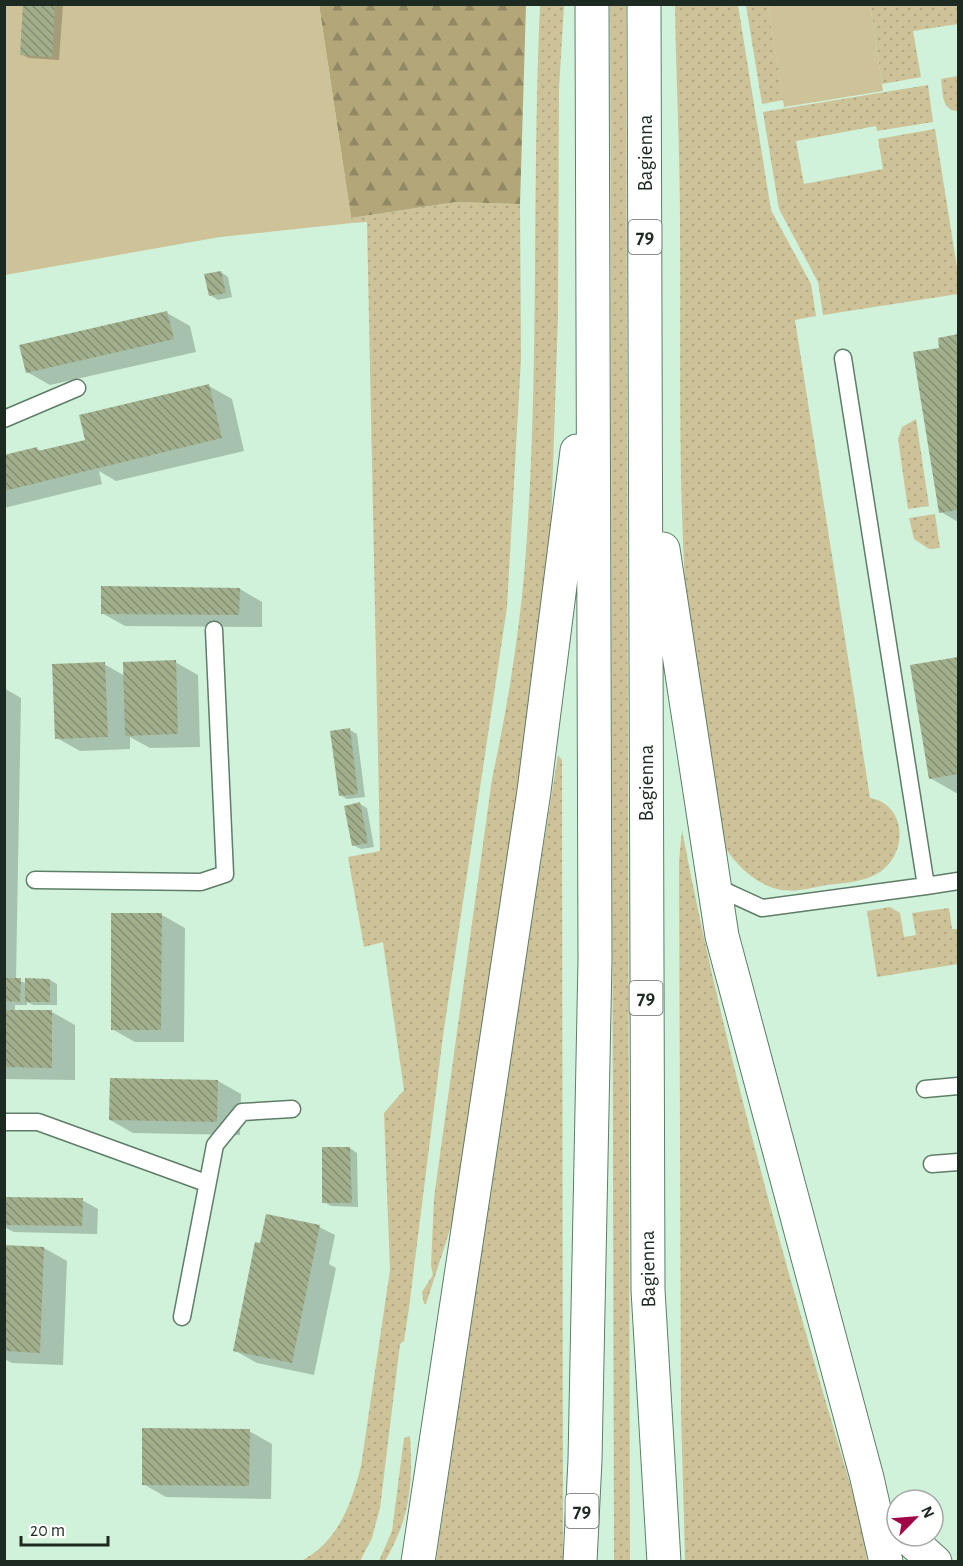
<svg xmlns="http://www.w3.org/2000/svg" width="963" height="1566" viewBox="0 0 963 1566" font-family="'Alegreya Sans',sans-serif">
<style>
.green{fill:url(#green-dots)}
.forest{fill:url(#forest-firs)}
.pitch{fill:#cdc298}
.shadow{fill:#0003}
.building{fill:url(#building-back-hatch)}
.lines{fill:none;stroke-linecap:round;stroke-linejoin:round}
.service-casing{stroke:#5f7d68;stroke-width:19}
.primary-casing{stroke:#5f7d68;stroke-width:35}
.service{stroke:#fff;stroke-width:16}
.primary{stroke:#fff;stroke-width:33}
.labels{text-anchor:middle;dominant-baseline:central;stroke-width:5;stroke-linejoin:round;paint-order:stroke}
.shield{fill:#fff;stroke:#616a64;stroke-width:1.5}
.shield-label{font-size:20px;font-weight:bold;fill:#1d2a21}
.street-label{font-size:21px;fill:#1d2a21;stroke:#fff}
</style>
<defs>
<pattern id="green-dots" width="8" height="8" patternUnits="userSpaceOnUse" patternTransform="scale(1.5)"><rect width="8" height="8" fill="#cdc298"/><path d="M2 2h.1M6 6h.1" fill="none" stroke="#b0a783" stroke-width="1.8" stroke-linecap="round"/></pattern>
<pattern id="forest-firs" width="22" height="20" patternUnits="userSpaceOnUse" patternTransform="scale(1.5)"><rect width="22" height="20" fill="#b3a77a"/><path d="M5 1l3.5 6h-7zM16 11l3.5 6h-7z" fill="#918864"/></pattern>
<pattern id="building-back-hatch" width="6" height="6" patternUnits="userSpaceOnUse" patternTransform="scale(1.5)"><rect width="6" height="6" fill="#a2af8d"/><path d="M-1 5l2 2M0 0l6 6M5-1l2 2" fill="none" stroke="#838f73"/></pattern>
</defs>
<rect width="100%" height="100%" fill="#d0f2da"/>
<path class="green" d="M540 5H564L559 89 558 316 551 526 540 642 453 1220 426 1304H424L422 1292 433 1275 431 1266 434 1198 492 779C509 700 522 618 527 536 539 359 532 182 540 5Z
M610 5H626L630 1562 614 1561Z
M675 5H738L771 210 811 284 816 316 795 320 870 798C906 804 909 852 880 872 865 882 844 883 826 885 812 888 796 892 782 890 751 885 722 852 713 822 710 814 711 804 709 795 700 724 690 654 685 583 678 463 681 343 680 223 680 150 676 77 675 5Z
M746 5H768L783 100 762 104Z
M870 5H958V24L913 31 921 77 882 84Z
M958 76V111C941 111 943 92 941 79Z
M928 85 933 122 877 131 876 126 796 141 804 184 883 169 878 139 935 129 958 274V294L823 315 818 282 779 209 763 112Z
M456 202 520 204 521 359 507 607 443 1036 409 1308 404 1341 400 1344 380 1508 372 1538 360 1561 299 1562C338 1543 351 1505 361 1466L390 1270 384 1113 404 1090 383 942 364 947 348 857 380 851 367 222 352 223 351 218Z
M916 419 929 506 908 509 898 439 902 427Z
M935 514 940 548 929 549 914 539 909 518Z
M558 755 562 760 563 1561 436 1562 502 1105Z
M682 830C726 1063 794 1296 862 1524L867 1560 685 1561 681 1411 679 861Z
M890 907 900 913 904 937 916 935 912 913 949 908 952 929H958V964L877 977 867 911Z
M410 1436C413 1485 410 1518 385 1561H379L392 1531 404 1438Z"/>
<path class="forest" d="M319 5H526L520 204 456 202 351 218Z"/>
<path class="pitch" d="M5 5H319L352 223 220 237 5 275Z
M768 5H870L883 91 784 107Z"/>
<path class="shadow" d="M24 4H63L59 60 29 58 21 54Z
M221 272 228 277 232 297 218 300 210 295Z
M167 313 190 326 196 352 50 385 27 372Z
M958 336V522L941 512 939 339Z
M209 386 232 399 244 451 116 481 99 471 102 484 4 508V456L37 449 42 451 87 443Z
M240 589 262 602V627L125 626 102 613Z
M958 658V794L930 778 912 666Z
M175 662 198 675 200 747 150 748 130 737V749L80 751 57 738 104 664 125 676Z
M4 688 21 698 16 980 26 983 50 980 57 984V1005H33L27 1002V1005H15V1011L52 1012 75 1025V1080L4 1079Z
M350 730 357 734 365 797 347 799 340 795Z
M360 804 367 808 374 847 361 849 353 845Z
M162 915 185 928 184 1042H135L112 1029Z
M218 1081 241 1094 240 1135 133 1133 110 1120Z
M350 1148 357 1153 358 1207 331 1206 324 1202Z
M4 1199 82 1200 98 1209 97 1234 14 1232 4 1227Z
M319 1227 335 1235 329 1264 336 1268 314 1375 257 1363 234 1350 267 1246Z
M4 1246 44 1248 67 1261 63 1365 12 1363 4 1359Z
M249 1431 272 1444 271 1499 166 1497 143 1484Z"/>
<path class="building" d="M23 4H55L52 57 20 55Z
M221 271 226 293 209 296 204 274Z
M167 311 174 339 26 373 19 345Z
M958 334V510L939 513 913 352 939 348 938 338Z
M209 384 222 438 4 491V455L37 447 38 451 85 440 79 415Z
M101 586 240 588 239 615 101 614Z
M958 657V774L929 779 910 665Z
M176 660 178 734 125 736 123 662Z
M105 662 108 737 55 739 52 664Z
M350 728 358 794 339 796 330 731Z
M360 802 368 843 352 846 344 806Z
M111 913H162L161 1030H111Z
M4 978H21L20 1002 4 1001Z
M25 978 50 979V1002H25Z
M4 1010H52V1068L4 1067Z
M110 1078 218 1080 217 1122 109 1120Z
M322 1147H350L352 1203H322Z
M4 1197 83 1198 82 1226 4 1225Z
M266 1214 320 1225 292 1363 233 1351 255 1242 260 1243Z
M4 1245 44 1247 40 1353 4 1351Z
M142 1428 250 1429 249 1486 142 1485Z"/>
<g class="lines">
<defs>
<path id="service" d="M843 358 926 886 958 881
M4 419 77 388
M35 880 201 882 225 874 214 630
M714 886 762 908 926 886
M925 1089 958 1086
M4 1122H38L206 1183
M932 1164 958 1162
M182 1317 215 1145 242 1112 292 1109"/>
<path id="primary" d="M644 4 648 1290 664 1562
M663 549 722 936 867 1478 886 1562
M906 1536 935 1562
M418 1562 534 791 577 451
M580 1562 585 1460 595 960 592 4"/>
</defs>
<use href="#service" class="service-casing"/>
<use href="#primary" class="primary-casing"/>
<use href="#service" class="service"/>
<use href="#primary" class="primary"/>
</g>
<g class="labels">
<g class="shield">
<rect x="628.5" y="220" width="33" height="34" rx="4.5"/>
<rect x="629.5" y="981" width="33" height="34" rx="4.5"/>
<rect x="565.5" y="1494" width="33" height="34" rx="4.5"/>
</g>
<g class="shield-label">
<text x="645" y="237">79</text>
<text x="646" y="998">79</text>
<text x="582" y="1511">79</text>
</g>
<g class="street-label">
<text transform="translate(645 153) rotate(-90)">Bagienna</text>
<text transform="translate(646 783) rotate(-90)">Bagienna</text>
<text transform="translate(648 1269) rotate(-91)">Bagienna</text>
</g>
</g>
<rect width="963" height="1566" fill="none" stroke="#1d2a21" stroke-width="12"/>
<g transform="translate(915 1518) rotate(65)"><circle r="28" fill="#ffffff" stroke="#a5aaa6" stroke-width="1.5"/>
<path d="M0-4.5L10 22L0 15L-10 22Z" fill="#a00648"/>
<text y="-9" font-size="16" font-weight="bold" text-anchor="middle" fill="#1d2a21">N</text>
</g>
<path d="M21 1536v9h87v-9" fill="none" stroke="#1d2a21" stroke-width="3"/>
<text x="30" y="1536" font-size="18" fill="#1d2a21" stroke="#ffffff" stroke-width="4.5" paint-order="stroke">20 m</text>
</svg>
